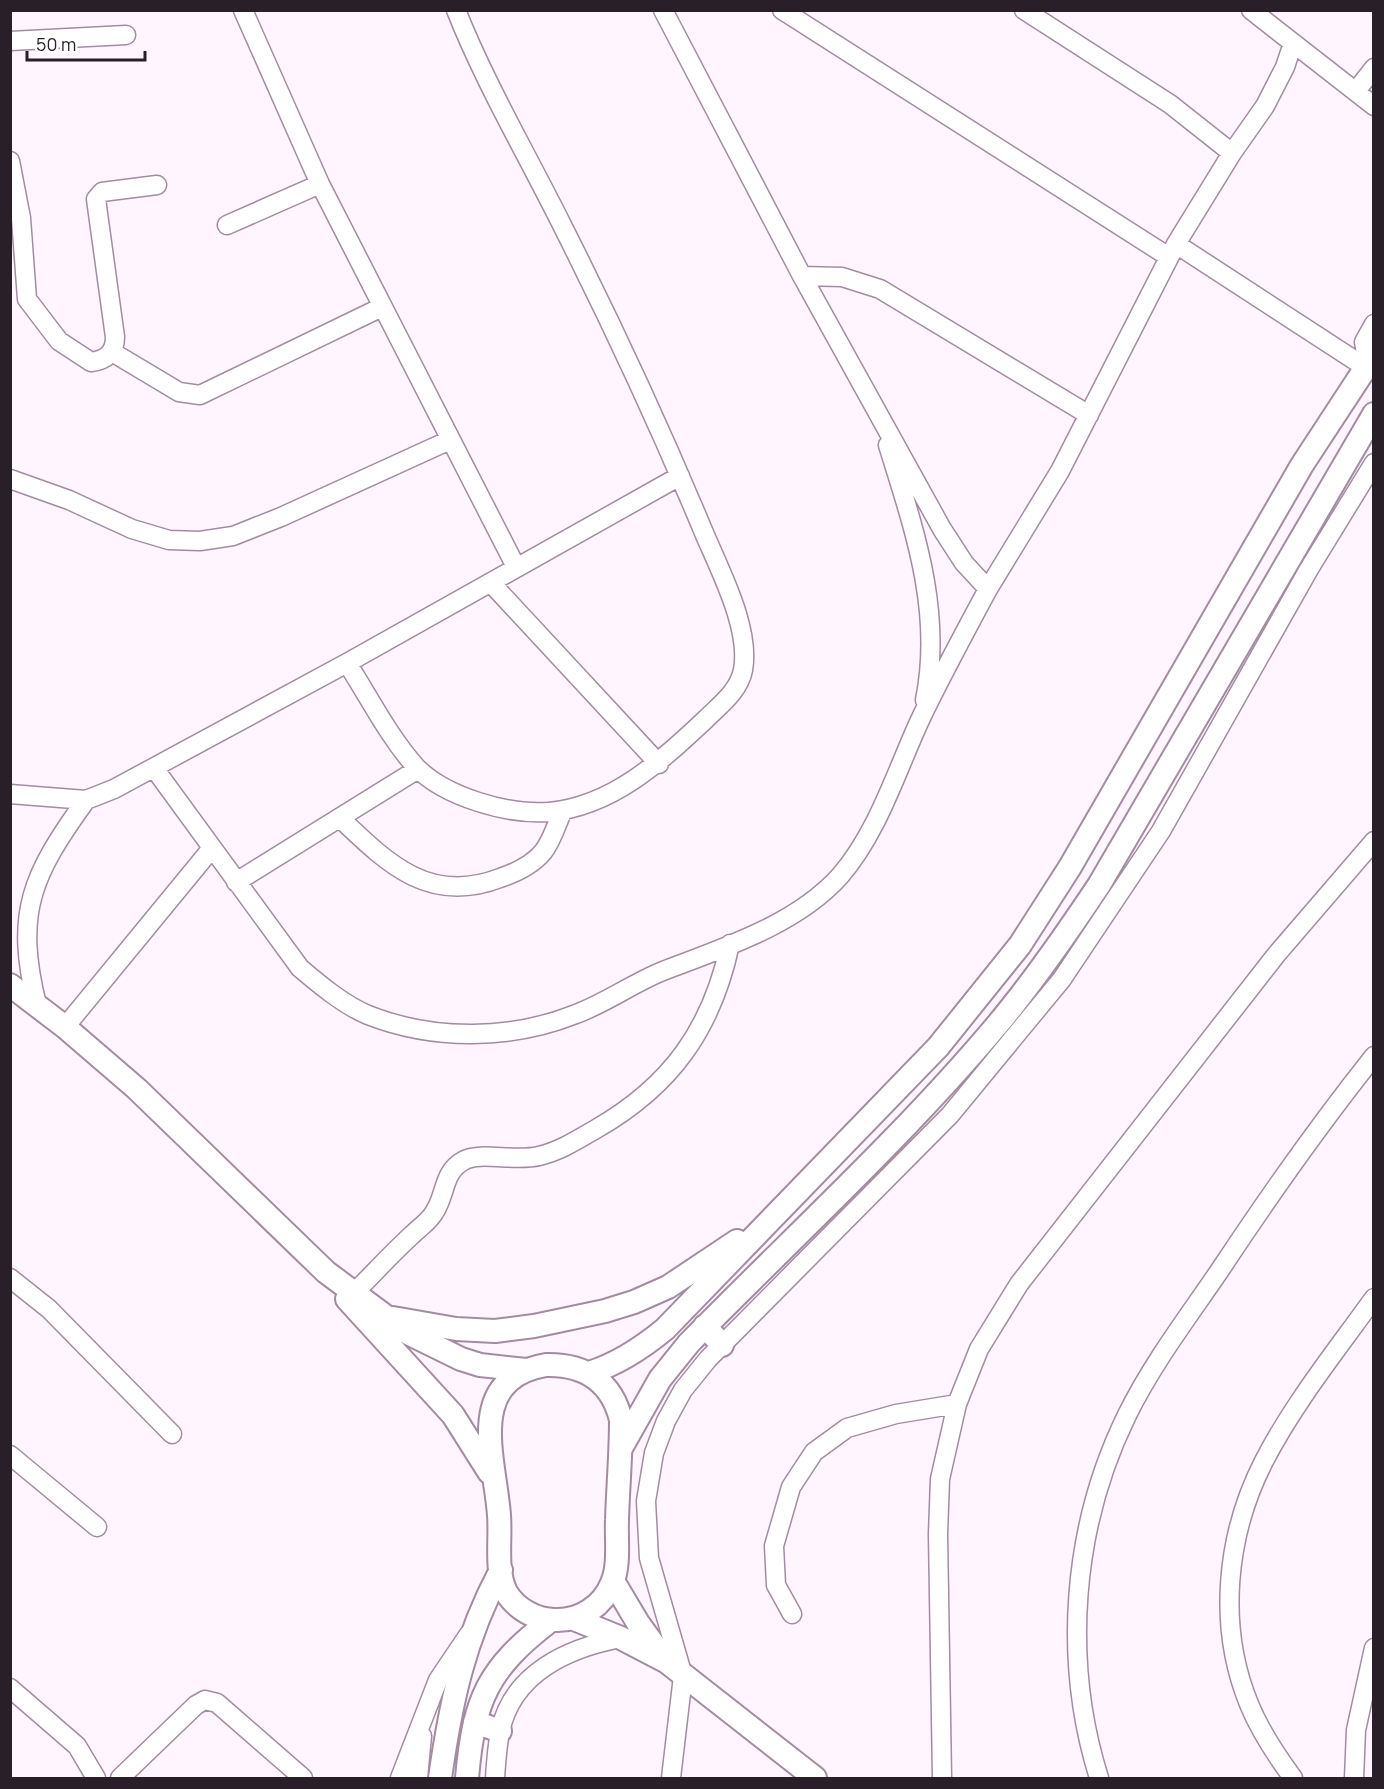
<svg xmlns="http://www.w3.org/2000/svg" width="1384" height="1789" viewBox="0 0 1384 1789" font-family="Manrope,sans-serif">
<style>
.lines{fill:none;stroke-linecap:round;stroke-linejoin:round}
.minor-casing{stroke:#a38ca2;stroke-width:21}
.tertiary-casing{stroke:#a38ca2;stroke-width:26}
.minor{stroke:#fff;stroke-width:18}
.tertiary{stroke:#fff;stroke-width:22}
</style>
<rect width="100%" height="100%" fill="#fff5fe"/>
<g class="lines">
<defs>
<path id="minor" d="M243 10 320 184 516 567
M782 10 1169 257
M1024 10 1170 104 1232 153
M1251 10 1374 106
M10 41 126 35
M1356 91 1374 68
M10 161 21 218 27 299 59 341 91 362C107 360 115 352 115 337L96 199 102 192 157 185
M227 225 320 184
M1176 244 1365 367
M802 276 842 277 880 289 1089 415
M112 352 179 392 200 395 382 307
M1368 364 1364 342 1374 324
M888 445C914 529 943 611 925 700
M10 479 69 500 132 529 169 540 200 541 233 536 281 517 450 440
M491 583 659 764
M988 589 1060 471 1176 244 1232 153 1265 106 1285 67 1293 43
M347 663C369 697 389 737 416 767 445 797 508 815 549 812 613 806 661 761 706 719 720 705 739 691 743 670 751 627 718 567 702 528 659 425 611 322 561 223 526 153 485 83 456 10
M154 768 300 968C320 985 344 1005 368 1015 434 1041 511 1040 576 1014 606 1003 633 983 663 971 723 948 796 925 840 876 878 832 896 772 920 720 941 676 965 632 988 589L964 563 942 529 802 276 663 10
M10 794 86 800 114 789 347 663 680 476
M341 819C388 864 430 905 500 878 515 873 533 864 543 852 552 841 557 823 563 810
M236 882 418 769
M37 1005C14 912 32 875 86 800
M65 1027 212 848
M10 1278 49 1309 172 1434
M355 1292C374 1273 393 1252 413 1234 421 1226 430 1221 435 1211 446 1194 443 1172 463 1161 479 1151 514 1162 539 1156 560 1151 577 1140 596 1129 671 1086 712 1029 730 944
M10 1455 97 1527
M792 1614 776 1585 774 1546 791 1487 814 1452 847 1428 896 1414 957 1404
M10 1688 77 1746 96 1778
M120 1778 196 1705 205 1700 217 1703 303 1778
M400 1778 438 1680 469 1634
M418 1778 422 1736
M495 1778C496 1763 497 1747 500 1732 512 1673 568 1648 621 1638
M671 1778 683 1676 649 1558 646 1501 654 1453 666 1421 683 1390 708 1359 950 1115 1062 979 1161 831 1309 569 1374 463
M942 1778 938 1534 940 1479 957 1404 979 1349 1019 1284 1276 955 1374 841
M1099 1778C1062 1660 1072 1527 1127 1415 1152 1364 1188 1317 1220 1270 1269 1196 1319 1125 1374 1056
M1293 1778C1276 1755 1260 1731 1249 1704 1217 1626 1226 1535 1264 1461 1294 1403 1336 1351 1374 1298
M1354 1778 1356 1730 1374 1648"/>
<path id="tertiary" d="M10 985 65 1027 137 1089 326 1272 408 1333 461 1359 480 1365 526 1370
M347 1299 453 1415 489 1472
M393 1318 456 1329 495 1331 534 1326 605 1311 634 1302 668 1287 737 1241
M705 1326 722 1345
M546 1365C585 1364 612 1382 621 1420 621 1454 618 1487 617 1520 616 1539 620 1565 612 1583 603 1606 580 1621 555 1620 536 1620 516 1609 506 1592 495 1570 501 1539 499 1515 495 1459 464 1379 546 1365Z
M589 1373C618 1364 642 1348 665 1329L938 1047 1020 945 1070 867 1302 465 1374 355
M621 1448 660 1379 689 1343C792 1238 902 1138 997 1025 1034 981 1067 933 1099 885L1374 414
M613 1581 638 1623 662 1656
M574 1619 621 1638 667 1662 815 1778
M475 1722 500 1731
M440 1778C451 1701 464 1639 501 1570
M467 1778C474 1699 487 1669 551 1620"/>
</defs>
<use href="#minor" class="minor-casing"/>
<use href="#tertiary" class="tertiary-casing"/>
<use href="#minor" class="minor"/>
<use href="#tertiary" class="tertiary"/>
</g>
<rect width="1384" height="1789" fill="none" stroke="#281f28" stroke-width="24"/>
<path d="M27 51v9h118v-9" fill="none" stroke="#281f28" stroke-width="3"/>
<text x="36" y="51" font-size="18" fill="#281f28" stroke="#ffffff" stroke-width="4.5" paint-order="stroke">50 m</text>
</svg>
